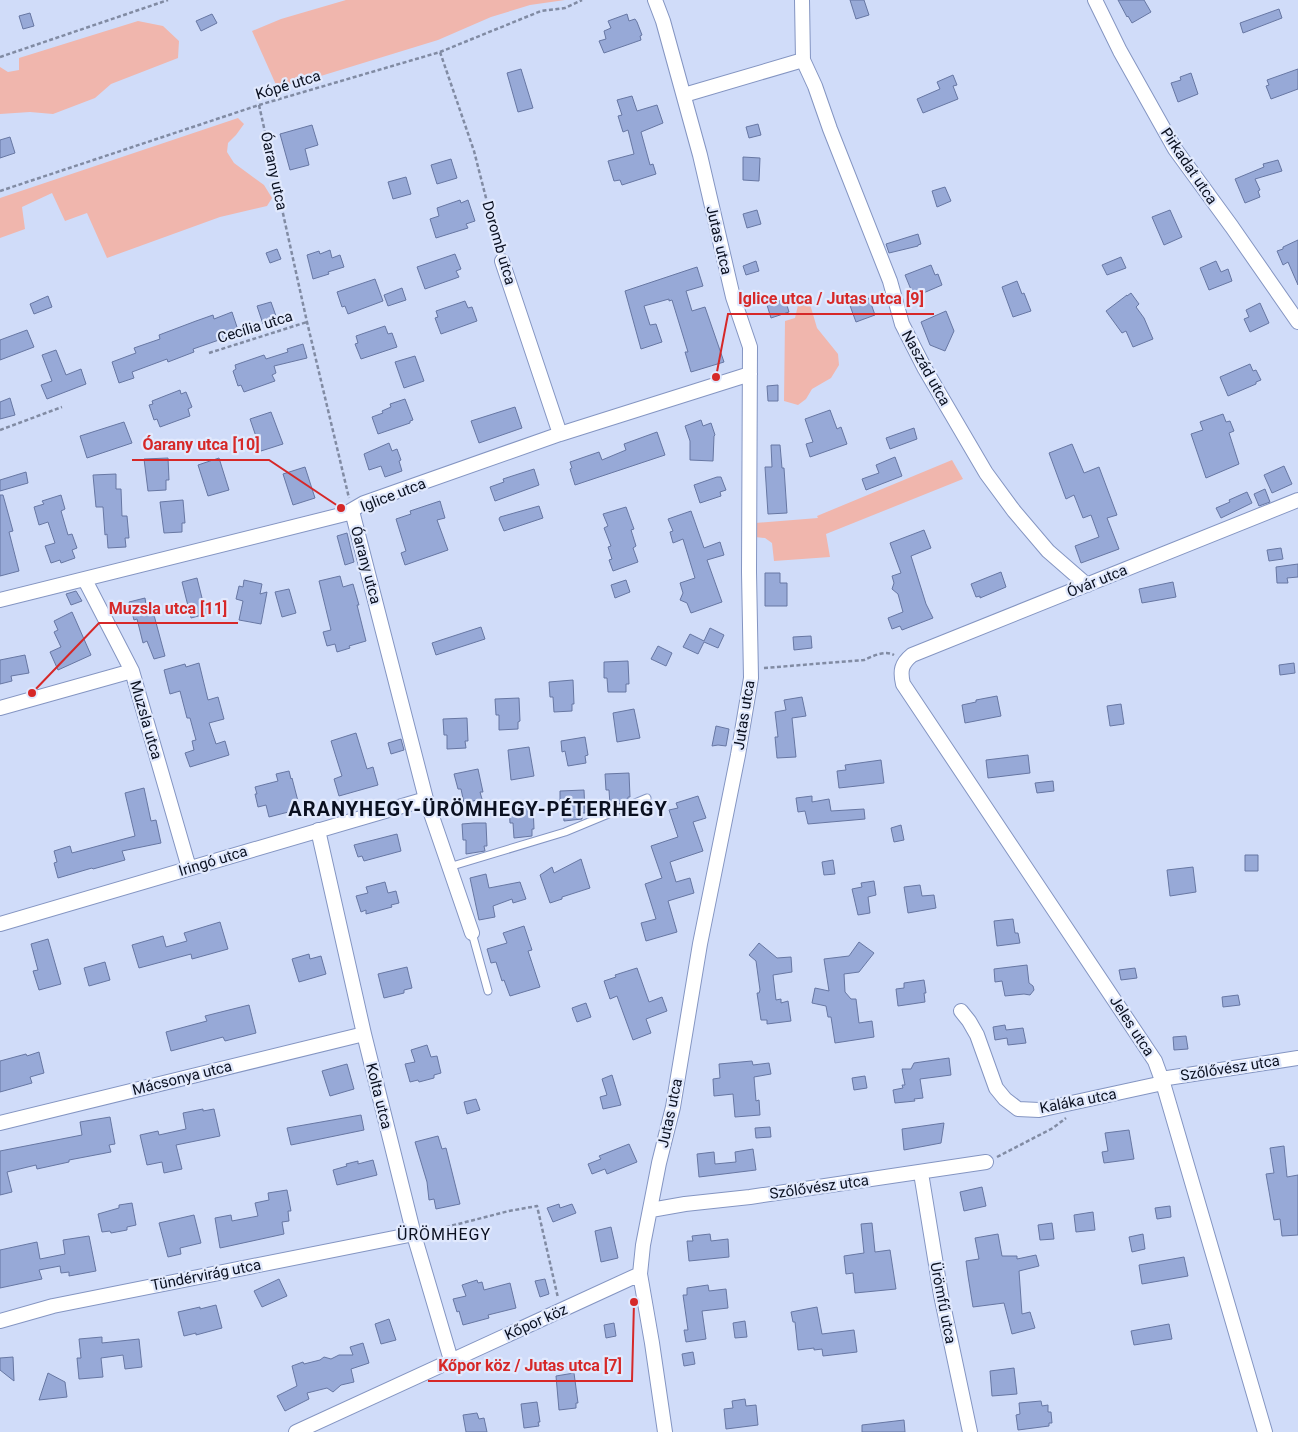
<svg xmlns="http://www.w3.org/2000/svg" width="1298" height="1432" viewBox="0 0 1298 1432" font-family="Roboto,sans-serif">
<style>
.green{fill:#f0b6ad}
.building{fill:#97a9d7;stroke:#6777a3}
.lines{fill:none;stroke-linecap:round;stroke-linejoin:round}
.lane-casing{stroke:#8495c2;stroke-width:9}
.street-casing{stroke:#8495c2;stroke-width:16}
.path{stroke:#818ba3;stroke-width:2.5;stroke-dasharray:4 2.5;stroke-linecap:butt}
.lane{stroke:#fff;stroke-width:7}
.street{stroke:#fff;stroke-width:14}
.labels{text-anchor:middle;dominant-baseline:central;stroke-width:4.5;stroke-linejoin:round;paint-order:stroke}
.street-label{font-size:15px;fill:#0a1020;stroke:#e1e9fd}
.neighbourhood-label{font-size:16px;letter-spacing:1px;fill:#0a1020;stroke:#e1e9fd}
.district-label{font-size:20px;font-weight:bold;letter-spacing:1px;fill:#0a1020;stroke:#e1e9fd}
.leader{fill:none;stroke:#d62828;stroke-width:2}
.callout-dot{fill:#d62828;stroke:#e1e9fd;stroke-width:2}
.callout-label{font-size:16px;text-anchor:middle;font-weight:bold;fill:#d62828;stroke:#e1e9fd;stroke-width:4.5;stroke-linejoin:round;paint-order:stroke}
</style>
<rect width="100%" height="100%" fill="#d0dcf9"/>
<path class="green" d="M346 0H565L530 5 491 17 438 40 311 79 277 87 252 31 281 19Z
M138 21 163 26 179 41 178 58 111 84 95 98 53 114 30 112 0 114V67L8 72 19 70V58Z
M238 118 244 124 236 135 228 143 227 152 234 163 264 185 272 198 267 206 220 217 107 258 87 213 65 221 52 193 22 207 25 229 0 238V198Z
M806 300 810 304 817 328 838 354 839 365 831 378 812 389 806 399 798 405 784 401 785 321 795 318 798 305Z
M952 460 963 479 826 534 830 557 774 561 772 543 765 538 755 537V523L818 518 817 516Z"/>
<path class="building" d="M850 0H864L869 15 856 19Z
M1118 0H1144L1151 12 1132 23 1128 16 1127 17Z
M1279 9 1282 18 1243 33 1240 23Z
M30 13 34 26 23 29 19 16Z
M212 14 217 23 201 31 196 21Z
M627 14 629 21 635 19 637 22 642 35 640 36 641 40 604 53 599 41 606 39 604 31 611 28 608 21Z
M521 69 533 108 518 112 507 73Z
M1298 69V89L1271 99 1266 86 1269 85 1267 80Z
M1191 73 1198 94 1178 102 1171 83 1181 80 1180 77Z
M953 75 957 85 953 86 958 99 923 113 917 99 940 89 937 82Z
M632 96 637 111 657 105 663 123 641 132 650 165 653 164 656 174 622 185 620 180 614 181 608 161 634 154 628 130 623 132 618 116 622 115 617 100Z
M758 124 761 135 749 138 746 127Z
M312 125 318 145 305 149 309 165 290 170 280 134Z
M10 137 15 153 0 158V140Z
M743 157 760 158 759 181 743 180Z
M451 159 457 178 437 184 431 165Z
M1278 160 1282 171 1255 179 1260 190 1258 191 1260 197 1245 203 1235 179 1264 167 1263 164Z
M406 177 411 194 393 199 388 182Z
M945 187 951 201 937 207 932 191Z
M460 200 461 203 468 200 475 221 466 224 468 228 436 238 430 219 439 216 437 208Z
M757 210 761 224 747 228 743 214Z
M1170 210 1182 237 1164 245 1152 217Z
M918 234 921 244 918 245V246L889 253 886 244Z
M1298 240V285L1288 262 1283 265 1277 251 1283 249V247Z
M277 249 281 259 270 263 266 253Z
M330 250 332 258 340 255 344 267 328 272 329 274 313 279 307 255 319 251 320 254Z
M455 254 461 269 456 271 459 277 425 289 417 267Z
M1121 257 1126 268 1107 275 1102 265Z
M756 261 759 271 746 275 743 266Z
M1216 261 1221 272 1228 269 1232 281 1209 290 1200 268Z
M931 265 935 275 938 274 942 285 914 297 905 275Z
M697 267 703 286 686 291 692 311 705 307 724 362 691 372 685 352H688L672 300 669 301V299L644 306 650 325 656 324 662 342 641 349 625 291Z
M375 279 383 301 348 314 345 306 342 307 337 292Z
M1017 281 1022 294 1024 293 1031 311 1013 317 1002 287Z
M402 288 406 300 388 306 384 295Z
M1131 293 1139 304 1136 307 1144 318 1153 339 1133 347 1126 331 1122 333 1106 311 1127 295V296Z
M48 296 52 307 34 314 30 304Z
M862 298V300L869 298 875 315 856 322 849 303Z
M785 299 789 312 771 318 767 305Z
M465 301 468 308 472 307 477 321 441 334 435 318 438 317 436 311Z
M271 302 277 319 263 324 257 306Z
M1260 303 1269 323 1250 332 1244 319 1249 317 1246 310Z
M946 311 954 331 945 351 930 345 921 322Z
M232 312 239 333 193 349 194 352 168 362 167 359 132 372 134 378 119 383 112 362 136 353 134 348 160 339 159 335 196 321 213 315 214 319Z
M385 326 388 334 392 333 397 347 361 359 355 344 358 343 356 336Z
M27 330 34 347 0 360V340Z
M303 344 307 358 274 366 276 373 272 375 275 381 244 392 241 385 238 386 233 371 236 369 235 365 264 355 266 359 288 352 287 349Z
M56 350 66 375 81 369 86 384 47 399 41 385 52 381 42 355Z
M415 356 424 381 404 388 395 362Z
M1250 364 1253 371 1256 370 1261 380 1256 382V384L1228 396 1220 377Z
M778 385V401H768L767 386Z
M180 390 181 394 186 392 192 407 188 409 190 416 160 427 157 419 154 420 149 405 153 404 152 401Z
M10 398 15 415 0 419V402Z
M405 399 413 420 410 421V423L378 434 372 417 383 413 382 411 391 407 390 404Z
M515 407 522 428 479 443 471 421Z
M830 410 837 429 841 427 847 444 810 457 806 444 813 442 805 419Z
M271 412 283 444 261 451 250 419Z
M1223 414 1226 422 1230 421 1234 431 1229 433 1239 464 1206 478 1191 434 1203 430 1200 422Z
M701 420 703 426 711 423 715 435 714 436 713 461 690 460V441L685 426Z
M124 422 132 443 87 458 80 436Z
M914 428 917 439 890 449 886 438Z
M657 432 665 455 575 485 570 469 572 468 570 462 599 452 602 460 626 450 624 444Z
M389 443 392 451 397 449 401 460 399 461 402 471 385 477 381 466 369 470 364 454Z
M1072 444 1084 473 1099 467 1117 515 1107 518 1119 549 1081 563 1075 546 1099 537 1091 515 1083 518 1074 495 1066 499 1049 453Z
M771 445H780L782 468H784L787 513 768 514 765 467H772Z
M895 457 902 476 866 490 862 479 879 473 876 465Z
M168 458 169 480H166V490L148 491 144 459Z
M219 458 229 490 208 496 198 465Z
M1284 466 1292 484 1272 493 1264 475Z
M305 467 315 498 293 505 283 474Z
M534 469 539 485 495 501 490 487 504 482 503 479Z
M26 472 28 483 0 491V480Z
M116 474V489H121L122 516H127L129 538H125L126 547 108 548 107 534 105 535 103 507H96L93 475Z
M717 477H721L726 490 720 492 721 496 700 503 694 485Z
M1265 489 1270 502 1259 506 1254 494Z
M1247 492 1252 503 1221 518 1216 508 1230 502 1229 500Z
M0 495H3L13 531 9 532 19 571 0 576Z
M61 495 65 509 61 511 68 535 72 534 77 548 72 550 75 558 61 563 60 560 51 563 45 546 55 543 48 522 39 525 34 507 44 504 42 501Z
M183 500 185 523H182V532L164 533 160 502Z
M440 501 445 518 437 520 448 550 405 565 401 553 406 551 396 519 411 514 410 511Z
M539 506 543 518 504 531 499 519 500 517Z
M626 507 634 529 631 530 636 546 633 548 638 562 613 571 609 560 612 559 608 547 611 546 604 528 608 526 603 514Z
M691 511 704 548 720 542 724 555 707 560 722 602 691 613 687 603 680 600 683 593 680 583 695 578 683 539 673 543 670 532 673 531 668 519Z
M924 530 931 548 911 556 926 604 933 618 902 630 900 626 892 629 888 618 903 612 898 594 892 589 894 583 892 576 901 573 890 543Z
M347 533 354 562 345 565 337 536Z
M1281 548 1283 559 1269 561 1267 550Z
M1298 564V577L1287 578 1288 583H1277L1276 567Z
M1001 572 1006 587 980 598V596L976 597 971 584Z
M765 573H780V583H787V606H765Z
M340 576 343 587 353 584 359 605H357L366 641 349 646 350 648 337 652 335 644 327 646 323 632 331 630 319 581Z
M197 578 203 602H207L210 613 191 618 182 582Z
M244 580 262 584 260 594 267 592 261 624 239 620 243 601 236 599 239 586 243 587Z
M626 580 630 592 615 598 611 585Z
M1173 582 1176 597 1142 603 1139 589Z
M289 589 296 613 282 617 275 592Z
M76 591 82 601 71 605 66 594Z
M145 598 146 605 151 604 165 656 154 659 147 641 143 643 137 619 134 620 129 602Z
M72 612 91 655 58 670 50 652 61 647 54 632 58 630 54 621Z
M481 627 485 639 436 655 432 643Z
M710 628 724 635 718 648 704 642 698 654 683 647 690 634 704 641Z
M811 636 812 648 794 650 793 637Z
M658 646 672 653 666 666 651 659Z
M25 655 29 673 11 676 12 681 0 684V660Z
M628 661 629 684H626V692H608L607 678H604V662Z
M199 663 208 700 218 697 224 719 209 723 216 744 225 741 229 755 190 767 185 753 194 750 192 741 196 740 190 718H187L180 691 170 694 164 670 185 664 186 667Z
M1294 663 1295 673 1280 675 1279 665Z
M573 680 574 704H572V711L554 712 553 697H550L549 682Z
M997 696 1001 716 965 723 962 705 976 702V700Z
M802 697 806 716 792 718 796 757 777 758 775 737H778L775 712 786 710 784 700Z
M519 698 520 721 518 722V729L499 730V715H496L495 699Z
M1121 704 1124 724 1110 726 1107 706Z
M634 709 640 738 617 742 613 713Z
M467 718 468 741H465L466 748 447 749V735H444L443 719Z
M716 726 729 729 726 746 718 745 712 746Z
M356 733 367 769 373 767 378 785 339 796 334 779 342 776 331 741Z
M585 737 588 755 585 756 586 763 568 766 565 751 562 752 561 741Z
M401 739 404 750 391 754 388 743Z
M529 747 534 776 511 780 508 750Z
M1028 755 1030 773 988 778 986 760Z
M881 760 884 783 839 788 837 771 846 770 845 765Z
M478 769 483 792H480L482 799 464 803 461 789H458L454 774Z
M289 771 291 779 292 778 300 809 269 817 266 805 258 807 255 794H257L255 787 278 781 276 774Z
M629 773 630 797H628V800L618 804 610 805 609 790H606L605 774Z
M1053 781 1054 791 1037 793 1035 783Z
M144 788 151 821 156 820 161 843 122 851 125 860 93 869 92 868 58 878 54 863 57 862 54 851 70 846 72 853 135 836 125 793Z
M584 790 585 813H582V819L564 821 563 807H560V791Z
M698 796 706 818 693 822 703 851 670 862 676 882 690 878 694 893 668 901 677 932 646 941 641 923 656 919 645 884 662 878 651 846 678 837 669 810 678 808 676 803Z
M812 796V802L829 799 831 811 864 809 865 819 808 824 805 811 798 812 796 798Z
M533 806 534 829H532V836L514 838 513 823H510L509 807Z
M474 823H486L487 846H484L485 851 466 854V840H463L462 824Z
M901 825 904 840 894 842 891 828Z
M397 834 401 851 364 861 362 856 358 857 354 845Z
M1245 855H1258V871H1245Z
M581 859 590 888 562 897V899L550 903 540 875 552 867 554 873Z
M833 860 835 874 824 875 822 862Z
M1193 867 1196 892 1170 896 1167 870Z
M486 874 489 888 520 882 526 899 513 903 512 899 493 906 495 917 479 920 470 878Z
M874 881 876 895 868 897 870 913 858 915 852 889 862 887 861 883Z
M385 882 388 893 396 891 399 903 391 905 392 907 366 914V910L361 912 356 896 368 893 366 887Z
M920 885 922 896 934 895 936 908 908 913 904 887Z
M1013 919 1015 933H1018L1020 943 997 946 994 921Z
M220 922 228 949 192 959 191 954 139 968 132 945 163 936 166 947 187 941 184 933Z
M524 926 532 950 528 951 540 987 510 996 504 980 502 981 496 962 491 963 487 949 507 943 503 933Z
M48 939 61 984 39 990 33 971 38 970 31 944Z
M859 942 874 953 859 972 844 974 845 992 851 999H856L859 1023 872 1021 874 1037 835 1043 831 1017H828L826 1006 812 1003 815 988 829 991 824 959 849 956Z
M759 943 777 958 791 957 792 972 773 975 776 1000 781 999V1003L788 1001 791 1021 767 1024V1020H761L757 993H759L760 990 756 961 749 955Z
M309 954 310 959 321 956 326 974 299 982 292 959Z
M105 962 110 980 89 986 84 968Z
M1027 965 1029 983 1033 986 1034 990 1030 995 1024 994 1005 996 1002 981 995 982 994 969Z
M407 967 412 988 404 990V993L384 998 378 974Z
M637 968 649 1002 662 997 667 1011 646 1019 651 1033 633 1040 617 996 610 999 604 981 616 977 615 975Z
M1135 968 1137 978 1121 980 1119 970Z
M924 980 926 993H924L925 1002 898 1006 896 989 904 988V983Z
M1238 995 1240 1005 1223 1007 1222 997Z
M586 1003 591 1017 577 1022 572 1008Z
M249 1005 256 1033 225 1041 223 1037 171 1051 166 1032 207 1021 205 1016Z
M1005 1025 1006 1030 1023 1028 1026 1043 1008 1045 1007 1038 995 1040 993 1027Z
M1186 1036 1188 1049 1174 1050 1173 1037Z
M427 1045 431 1057 437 1056 441 1073 434 1075V1078L419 1082 418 1080 410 1082 405 1064 415 1062 411 1050Z
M39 1052 44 1073 30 1077 32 1083 0 1092V1061L26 1054 27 1056Z
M949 1058 951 1075 920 1079 923 1098 914 1099 915 1101 895 1103 893 1090 903 1088 902 1085H905L902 1069H911L914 1063Z
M752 1061 753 1065 769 1063 771 1074 754 1077 756 1101 759 1100 760 1115 735 1117 733 1094 714 1096 713 1079 720 1078 719 1064Z
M347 1064 354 1089 330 1096 322 1071Z
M612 1075 621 1105 603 1109 600 1097 607 1095 602 1079Z
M865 1076 867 1088 854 1090 852 1078Z
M476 1099 480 1110 467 1114 464 1102Z
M203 1109V1111L214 1109 220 1136 176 1145 182 1169 164 1173 162 1162 147 1165 140 1135 158 1131 159 1135 186 1129 183 1113Z
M361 1115 364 1130 291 1145 287 1128Z
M110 1117 115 1144 109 1145 111 1152 69 1160V1162L37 1169 36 1165 7 1172 12 1192 0 1195V1151L82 1135 80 1122Z
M944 1123 941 1143 904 1150 902 1129Z
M770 1127 771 1137 756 1138 755 1128Z
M1129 1130 1134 1159 1104 1163 1102 1152 1108 1151 1105 1133Z
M438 1136 442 1149 446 1148 460 1204 436 1209 434 1199 429 1200 427 1182 415 1142Z
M629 1144 637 1162 607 1174 605 1169 592 1174 588 1164 601 1159 599 1156Z
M1284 1146 1287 1177 1298 1175V1235L1282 1236 1280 1219 1274 1220 1266 1174 1274 1173 1270 1148Z
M753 1149 756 1170 699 1177 697 1154 714 1152 715 1164 736 1162 735 1152Z
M373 1160 377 1175 337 1185 333 1170 347 1166 346 1164 358 1161V1164Z
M982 1187 986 1206 964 1211 960 1192Z
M287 1190 291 1211H288L289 1221 282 1222 284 1234 220 1248 215 1218 231 1215 232 1221 258 1216 255 1203 269 1200 268 1193Z
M132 1203 136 1225 127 1227V1230L111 1233 110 1231 102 1232 98 1214 119 1208V1205Z
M559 1204 560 1208 572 1204 576 1213 553 1222 547 1208Z
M1170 1206 1171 1217 1157 1219 1155 1208Z
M1093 1212 1095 1230 1076 1232 1074 1215Z
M194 1215 201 1243 180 1248 181 1254 168 1257 159 1223Z
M872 1223 875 1252 890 1250 896 1289 855 1293 853 1273 846 1274 844 1256 864 1253 861 1224Z
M1052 1223 1054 1239 1040 1240 1038 1225Z
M611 1227 618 1258 601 1262 595 1231Z
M710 1234 711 1241 728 1239 729 1257 689 1261 687 1241H693L692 1236Z
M998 1234 1002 1256H1017V1259L1036 1255 1039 1266 1019 1271 1022 1314 1030 1312 1035 1328 1012 1334 1004 1303 973 1307 968 1276 966 1261 979 1259 975 1238Z
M1143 1234 1145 1249 1132 1252 1129 1237Z
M89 1236 96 1271 69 1276V1272L61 1273 60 1266 39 1270 42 1279 0 1288V1250L37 1242 40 1259 65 1254 63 1240Z
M1184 1257 1188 1276 1142 1284 1139 1265Z
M279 1279 287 1296 262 1307 254 1291Z
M545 1279 549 1294 540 1297 535 1281Z
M477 1280 478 1283 482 1282 484 1290 510 1283 516 1308 488 1315 489 1318 463 1325 459 1311 457 1312 453 1299 466 1296 462 1285Z
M708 1285 709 1291 726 1289 728 1308 702 1311 706 1339 686 1342 684 1330H688L683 1295H687V1288Z
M216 1305 222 1328 196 1335V1333L184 1336 178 1312 200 1307V1309Z
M817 1307 822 1334 854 1330 857 1352 823 1356 822 1349 814 1350V1348L798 1350 795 1322H793L791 1312Z
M389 1319 396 1340 381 1344 375 1324Z
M745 1321 747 1337 735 1338 733 1323Z
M614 1323 616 1336 606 1338 604 1325Z
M1169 1324 1172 1339 1134 1345 1131 1331Z
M102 1337V1343L139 1339 142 1367 125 1369 123 1355 101 1358 103 1377 79 1379 77 1358H81L79 1339Z
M363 1343 369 1363 351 1369 354 1382 341 1385 333 1392 327 1388 307 1393 309 1399 285 1411 277 1396 297 1386 292 1366 303 1362 304 1364 320 1360 324 1357 331 1359 339 1355H353L350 1347Z
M693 1352 695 1364 684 1366 682 1354Z
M13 1357 14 1381 0 1370V1358Z
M1014 1368 1017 1394 992 1396 990 1371Z
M48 1373 65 1382 67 1397 39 1400Z
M574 1373 578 1403H576V1408L559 1410 556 1376Z
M745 1399 746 1406 756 1405 758 1425 726 1429 724 1409 733 1408 732 1401Z
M1041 1401 1042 1406 1048 1405V1412H1051L1052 1423H1049V1426L1018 1430 1016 1415 1020 1414 1019 1403Z
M537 1402 540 1422H538L539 1426 524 1428 521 1404Z
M477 1413 479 1419 484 1418 487 1432H466L463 1415Z
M904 1420 905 1432H862V1425Z"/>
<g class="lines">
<defs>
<path id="lane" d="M449 867 565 832 647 798
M472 933 488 991"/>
<path id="street" d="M655 0 663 21 700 155 733 297 750 347 749 572 751 678 738 755 700 944 673 1107 659 1163 643 1245 640 1274 652 1343 665 1432
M802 0 803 60 815 86 830 129 890 281 902 324 925 369 986 473 1014 511 1048 551 1087 585
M1095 0 1120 51 1175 149 1232 227 1298 322
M684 95 803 60
M502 261 560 434
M352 511 426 799 472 933
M85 580 132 671 189 868
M0 600 345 514 364 503 560 434 750 374
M0 708 132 671
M318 830 364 1034 414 1235 451 1360
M0 924 426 799
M961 1011 969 1021 977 1035 996 1088 1005 1099 1018 1109 1039 1110 1163 1083
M1161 1079 1298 1058
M0 1123 364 1034
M921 1173 941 1295 970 1432
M651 1210 685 1204 750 1197 986 1162
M0 1321 53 1306 414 1234
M296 1432 640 1274
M1265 1432 1163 1083 1155 1061 903 684C900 671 901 664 912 655L1298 500"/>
</defs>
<use href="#lane" class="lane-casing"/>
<use href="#street" class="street-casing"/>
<path class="path" d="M440 52 474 151 499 249
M0 57 168 0
M259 105 307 322 349 498
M0 191 259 105 440 52 541 11 565 8 582 0
M209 353 307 322
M0 430 62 407
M764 668 864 660C873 656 885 650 894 655
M997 1157 1053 1128 1066 1118
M427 1232 509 1211 537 1206 558 1298"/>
<use href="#lane" class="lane"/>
<use href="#street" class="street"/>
</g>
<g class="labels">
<g class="street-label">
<text transform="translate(288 85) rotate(-17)">Kópé utca</text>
<text transform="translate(1189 166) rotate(56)">Pirkadat utca</text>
<text transform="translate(274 171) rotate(78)">Óarany utca</text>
<text transform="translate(719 240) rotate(77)">Jutas utca</text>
<text transform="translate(499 243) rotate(74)">Doromb utca</text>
<text transform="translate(255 327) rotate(-17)">Cecília utca</text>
<text transform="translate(926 368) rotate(61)">Naszád utca</text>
<text transform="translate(393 495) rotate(-21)">Iglice utca</text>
<text transform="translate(366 565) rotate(75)">Óarany utca</text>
<text transform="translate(1097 581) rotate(-22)">Óvár utca</text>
<text transform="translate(744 715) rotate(-81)">Jutas utca</text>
<text transform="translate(146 720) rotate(74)">Muzsla utca</text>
<text transform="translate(213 861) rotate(-17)">Iringó utca</text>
<text transform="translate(1132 1026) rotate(57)">Jeles utca</text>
<text transform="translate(1230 1068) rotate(-9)">Szőlővész utca</text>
<text transform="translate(182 1078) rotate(-14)">Mácsonya utca</text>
<text transform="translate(379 1096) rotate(76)">Kolta utca</text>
<text transform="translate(1078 1101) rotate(-11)">Kaláka utca</text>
<text transform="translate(670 1113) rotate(-78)">Jutas utca</text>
<text transform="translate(819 1187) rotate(-8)">Szőlővész utca</text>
<text transform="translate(206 1275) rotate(-11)">Tündérvirág utca</text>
<text transform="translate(943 1303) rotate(79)">Ürömfű utca</text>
<text transform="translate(536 1322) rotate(-24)">Kőpor köz</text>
</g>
<g class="neighbourhood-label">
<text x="444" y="1234">ÜRÖMHEGY</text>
</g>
<g class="district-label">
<text x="478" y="809">ARANYHEGY-ÜRÖMHEGY-PÉTERHEGY</text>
</g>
</g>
<path class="leader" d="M716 377L728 314H934M341 508L269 460H132M32 693L99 623H238M634 1302L632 1381H428"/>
<g class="callout-dot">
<circle cx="716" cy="377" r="5"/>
<circle cx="341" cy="508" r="5"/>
<circle cx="32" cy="693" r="5"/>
<circle cx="634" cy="1302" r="5"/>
</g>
<g class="callout-label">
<text x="831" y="304">Iglice utca / Jutas utca [9]</text>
<text x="201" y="450">Óarany utca [10]</text>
<text x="168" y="614">Muzsla utca [11]</text>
<text x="530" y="1371">Kőpor köz / Jutas utca [7]</text>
</g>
</svg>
